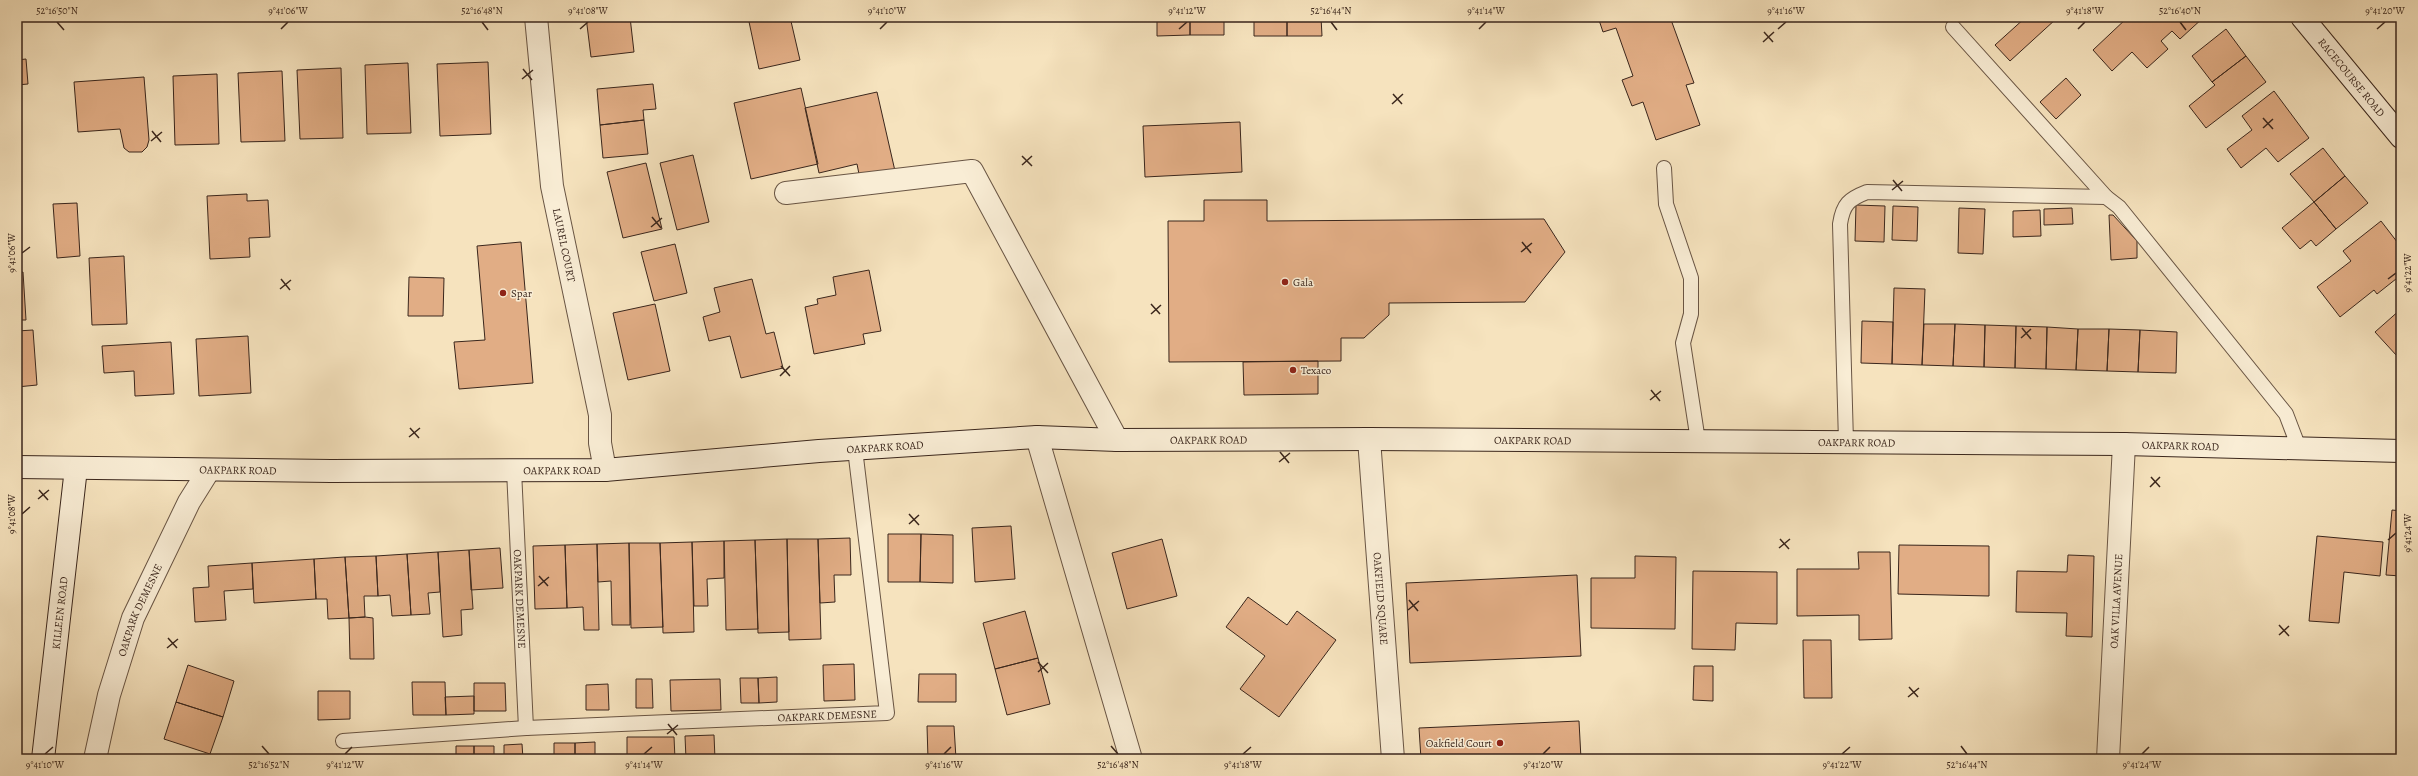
<svg xmlns="http://www.w3.org/2000/svg" width="2418" height="776" viewBox="0 0 2418 776" font-family="Alegreya,serif">
<style>
.building{fill:#e1ad85;stroke:#3a261c}
.lines{fill:none;stroke-linecap:round;stroke-linejoin:round}
.lane-casing{stroke:#695544;stroke-width:16}
.street-casing{stroke:#695544;stroke-width:24}
.secondary-casing{stroke:#3a261c;stroke-width:24}
.lane{stroke:#f9edd5;stroke-width:14}
.street{stroke:#f9edd5;stroke-width:22}
.secondary{stroke:#f9edd5;stroke-width:22}
.ticks{fill:none;stroke:#3a261c;stroke-width:1.5}
.poi-dot{fill:#8f2418;stroke:#f9edd5;stroke-width:1.5}
.labels{text-anchor:middle;dominant-baseline:central;stroke-width:3;stroke-linejoin:round;paint-order:stroke}
.street-label{font-size:11px;fill:#3a261c;stroke:#f9edd5}
.poi-label{font-size:11px;fill:#3a261c;stroke:#f9edd5;text-anchor:start}
.neatline{fill:none;stroke:#3a261c;stroke-width:1.5}
.ticks-label{font-size:10px;text-anchor:middle;fill:#3a261c}
</style>
<rect width="100%" height="100%" fill="#f6e3be"/>
<filter id="stains"><feTurbulence type="fractalNoise" baseFrequency=".005" numOctaves="4"/><feColorMatrix values="0 0 0 0 .2 0 0 0 0 .09 0 0 0 0 .02 0 0 0 .5 -.17"/></filter>
<radialGradient id="worn" r=".72"><stop offset=".6" stop-color="#630" stop-opacity="0"/><stop offset="1" stop-color="#630" stop-opacity=".3"/></radialGradient>
<path class="building" d="M586 17H630L634 52 591 57Z
M748 17H790L800 60 759 69Z
M1157 17H1190V35L1157 36Z
M1190 17H1224V35H1190Z
M1254 17H1287V36H1254Z
M1287 17H1321L1322 36H1287Z
M1598 17H1670L1694 83 1686 85 1700 125 1656 140 1643 102 1632 106 1622 80 1633 76 1616 28 1603 32Z
M2026 17H2055L2056 19 2010 61 1995 45Z
M2128 17H2204L2180 39 2172 31 2161 41 2168 49 2147 68 2132 52 2112 71 2093 50Z
M2226 29 2246 56 2212 82 2192 56Z
M2246 56 2266 82 2206 128 2189 106 2215 85 2212 82Z
M26 59 28 84 17 85V60Z
M488 62 491 134 440 136 437 64Z
M408 63 411 133 367 134 365 65Z
M341 68 343 138 300 139 297 70Z
M282 71 285 141 241 142 238 73Z
M217 74 219 144 175 145 173 76Z
M144 77 149 140 147 147 142 152H129L124 148 120 129 78 132 74 82Z
M2066 78 2081 95 2056 119 2040 102Z
M653 84 656 109 643 110 644 120 600 125 597 89Z
M801 88 818 164 751 179 734 103Z
M2274 91 2309 138 2278 162 2266 148 2241 168 2227 149 2252 130 2242 116Z
M877 92 895 171 860 179 857 164 819 173 805 108Z
M644 120 648 154 603 158 600 125Z
M1240 122 1242 172 1145 177 1143 126Z
M2323 148 2345 176 2314 202 2290 174Z
M693 155 709 222 677 230 660 163Z
M646 163 662 229 623 238 607 172Z
M2345 176 2368 203 2336 229 2314 202Z
M247 194V201L268 200 270 237 249 238 250 257 210 259 207 196Z
M1204 200H1267V221L1544 219 1565 252 1525 302 1389 303V315L1364 338H1341V361L1169 362 1168 221H1204Z
M2314 202 2336 229 2316 246 2311 240 2300 249 2282 228Z
M77 203 80 256 57 258 53 204Z
M1856 205 1885 206 1884 242 1855 241Z
M1893 206 1918 207 1917 241 1892 240Z
M1959 208 1985 209 1983 254 1958 253Z
M2072 208 2073 224 2044 225V209Z
M2040 210 2041 236 2013 237V211Z
M17 213 21 261H17Z
M2109 215H2113L2137 241V258L2111 260Z
M2381 221 2401 247V275L2377 294 2374 290 2340 317 2317 287 2351 261 2343 251Z
M521 242 533 383 459 389 454 342 485 340 477 246Z
M675 244 687 293 654 301 641 252Z
M124 256 127 324 92 325 89 258Z
M869 270 881 331 863 334 865 344 814 354 805 307 818 304 817 299 836 295 833 277Z
M23 272 26 320H17V273Z
M409 277 444 278 443 316H408Z
M752 279 766 334 774 332 783 368 741 378 730 336 709 341 703 317 720 312 714 288Z
M1894 288 1925 289 1922 365 1892 364Z
M655 304 670 371 628 380 613 313Z
M2401 309V353L2397 356 2375 332Z
M1862 321 1893 322 1892 364 1861 363Z
M1924 324H1955L1953 366 1922 365Z
M1955 324 1985 325 1984 367 1953 366Z
M1985 325 2016 326 2015 368 1984 367Z
M2016 326 2047 327 2046 369 2015 368Z
M2047 327 2078 329 2076 370 2046 369Z
M2078 329H2109L2107 371 2076 370Z
M2109 329 2140 330 2138 372 2107 371Z
M33 330 37 385 17 387V331Z
M2140 330 2177 332 2176 373 2138 372Z
M248 336 251 393 199 396 196 339Z
M171 342 174 394 135 396 134 371 104 373 102 346Z
M1318 361V394L1244 395 1243 362Z
M2392 510 2401 511V576L2386 575Z
M1011 526 1015 579 975 582 972 528Z
M888 534H921L920 582H888Z
M921 534 953 535V583L920 582Z
M2317 536 2383 542 2380 576 2344 572 2339 623 2309 621Z
M850 538 851 575H834L835 602 820 603 818 539Z
M787 539 789 632 758 633 755 540Z
M787 539H818L821 639 789 640Z
M1162 539 1177 596 1127 609 1112 553Z
M755 540 758 629 726 630 724 541Z
M724 541V578L707 579 708 606H694L692 542Z
M692 542 694 632 663 633 660 543Z
M629 543 630 625H612L611 581 598 582 597 544Z
M629 543H660L663 627 631 628Z
M597 544 599 630H584L583 607 567 608 565 545Z
M565 545 567 608 535 609 533 546Z
M1899 545 1989 546V596L1898 594Z
M500 548 503 588 471 590 469 550Z
M469 550 473 609 461 610 462 635 443 637 438 552Z
M438 552 440 592 428 593 430 614 411 615 407 554Z
M1858 552H1890L1892 639 1859 640V615L1797 616V569H1859Z
M407 554 411 615 392 616 390 595 378 596 376 556Z
M2068 555 2094 556 2092 637 2066 636 2067 613 2016 612 2017 571 2067 572Z
M376 556 378 596H364L365 617 349 618 345 557Z
M1635 556 1676 557 1675 629 1591 628V578H1635Z
M345 557 349 618 328 619 327 599H316L314 559Z
M314 559 316 599 254 603 252 563Z
M252 563 253 589 224 591 226 620 195 622 193 588 209 587 208 566Z
M1693 571 1777 572V624L1736 623 1735 650 1692 649Z
M1577 575 1581 656 1410 663 1406 583Z
M1248 597 1287 625 1297 611 1336 640 1279 717 1240 689 1265 656 1226 627Z
M1025 611 1038 658 995 669 983 623Z
M365 617 373 618 374 659H350L349 618Z
M1803 640H1831L1832 698H1804Z
M1038 658 1050 704 1007 715 995 669Z
M854 664 855 700 824 701 823 665Z
M188 665 234 681 223 717 176 702Z
M1694 666H1713V701L1693 700Z
M919 674H956V702H918Z
M777 677V702L759 703 758 678Z
M740 678H758L759 703H741Z
M636 679H652L653 708H636Z
M720 679 721 710 671 711 670 680Z
M412 682H445L446 715H413Z
M474 683H505L506 711H474Z
M608 684 609 710H586V685Z
M318 691H350V719L318 720Z
M474 696V714L446 715 445 697Z
M176 702 223 717 210 754 164 739Z
M1579 721 1581 759H1421L1419 728Z
M927 726H954L956 759H928Z
M714 735 715 759H686L685 736Z
M627 737H674L675 759H627Z
M595 742V759H575V743Z
M554 743H575V759H554Z
M522 744 523 759H504V745Z
M456 746H474V759H456Z
M474 746H494V759H474Z"/>
<g class="lines">
<defs>
<g id="lane">
<path d="M1953 27 2106 197"/>
<path d="M1664 168 1666 204 1691 278V314L1683 343 1698 441"/>
<path d="M1846 442 1840 224C1843 204 1849 199 1867 192L2106 197 2119 207 2286 414 2299 448"/>
<path id="s1" d="M514 470 526 728"/>
<path id="s2" d="M343 741 526 728 887 713 855 449"/>
</g>
<g id="street">
<path id="s3" d="M536 17 552 186 600 415V443L605 470"/>
<path d="M786 193 972 171 1117 440"/>
<path d="M1037 437 1131 759"/>
<path id="s4" d="M1369 439 1393 759"/>
<path id="s5" d="M95 759 109 695 133 618 189 502 209 470"/>
<path id="s6" d="M2108 759 2124 444"/>
</g>
<g id="secondary">
<path id="s7" d="M2302 17 2401 137"/>
<path id="s8" d="M17 467 331 471 605 470 819 451 1037 437 1117 440 1369 439 2124 444 2401 451"/>
<path id="s9" d="M43 759 76 468"/>
</g>
</defs>
<use href="#lane" class="lane-casing"/>
<use href="#street" class="street-casing"/>
<use href="#secondary" class="secondary-casing"/>
<use href="#lane" class="lane"/>
<use href="#street" class="street"/>
<use href="#secondary" class="secondary"/>
</g>
<path class="ticks" d="M57 22 64 30M482 22 488 30M1331 22 1337 30M2180 22 2186 30M281 29 288 22M580 29 588 22M880 29 887 22M1179 29 1187 22M1479 29 1486 22M1778 29 1786 22M2078 29 2085 22M2377 29 2385 22M1764 32 1773 42M1763 42 1774 32M523 69 532 80M522 79 533 70M1393 94 1402 104M1392 104 1403 94M2263 118 2273 129M2263 128 2273 119M152 131 161 142M151 141 162 132M1022 156 1032 166M1022 165 1032 156M1893 180 1902 191M1892 190 1903 181M652 217 661 228M651 227 662 218M1522 242 1531 253M1521 252 1532 243M22 253 30 247M281 279 290 290M2388 279 2396 273M280 289 291 280M1151 304 1160 314M1151 314 1161 305M2022 328 2031 339M2021 338 2031 329M781 366 790 376M780 376 790 366M1651 390 1660 401M1650 400 1661 391M410 428 419 438M409 437 420 428M1280 452 1289 463M1279 462 1290 453M2151 477 2160 487M2150 487 2160 477M39 490 48 500M38 499 49 490M22 514 30 507M909 514 919 525M909 524 919 515M1780 539 1789 549M2388 540 2396 533M1779 548 1790 539M539 576 548 586M538 586 549 577M1409 600 1418 611M1408 610 1419 601M2279 625 2289 636M2279 635 2289 626M168 638 177 648M167 648 178 639M1038 662 1048 673M1038 672 1048 663M1909 687 1918 697M1908 697 1919 688M668 724 677 735M667 734 678 725M262 746 269 754M1111 746 1118 754M1961 746 1967 754M45 754 53 747M345 754 352 747M644 754 652 747M944 754 951 747M1243 754 1251 747M1543 754 1550 747M1842 754 1850 747M2142 754 2149 747"/>
<g class="poi-dot">
<circle cx="1285" cy="282" r="4"/>
<circle cx="503" cy="293" r="4"/>
<circle cx="1293" cy="370" r="4"/>
<circle cx="1500" cy="743" r="4"/>
</g>
<g class="labels">
<g class="street-label">
<text stroke="none"><textPath href="#s7" startOffset="78">RACECOURSE ROAD</textPath></text>
<text stroke="none"><textPath href="#s3" startOffset="230">LAUREL COURT</textPath></text>
<text stroke="none"><textPath href="#s8" startOffset="1193">OAKPARK ROAD</textPath></text>
<text stroke="none"><textPath href="#s8" startOffset="1517">OAKPARK ROAD</textPath></text>
<text stroke="none"><textPath href="#s8" startOffset="1841">OAKPARK ROAD</textPath></text>
<text stroke="none"><textPath href="#s8" startOffset="2165">OAKPARK ROAD</textPath></text>
<text stroke="none"><textPath href="#s8" startOffset="869">OAKPARK ROAD</textPath></text>
<text stroke="none"><textPath href="#s8" startOffset="221">OAKPARK ROAD</textPath></text>
<text stroke="none"><textPath href="#s8" startOffset="545">OAKPARK ROAD</textPath></text>
<text stroke="none"><textPath href="#s1" startOffset="129">OAKPARK DEMESNE</textPath></text>
<text stroke="none"><textPath href="#s4" startOffset="160">OAKFIELD SQUARE</textPath></text>
<text stroke="none"><textPath href="#s6" startOffset="158">OAK VILLA AVENUE</textPath></text>
<text stroke="none"><textPath href="#s5" startOffset="156">OAKPARK DEMESNE</textPath></text>
<text stroke="none"><textPath href="#s9" startOffset="147">KILLEEN ROAD</textPath></text>
<text stroke="none"><textPath href="#s2" startOffset="485">OAKPARK DEMESNE</textPath></text>
</g>
<g class="poi-label">
<text x="1293" y="282">Gala</text>
<text x="511" y="293">Spar</text>
<text x="1301" y="370">Texaco</text>
<text x="1492" y="743" text-anchor="end">Oakfield Court</text>
</g>
</g>
<rect width="2418" height="776" fill="none" stroke="#f6e3be" stroke-width="44"/>
<rect x="22" y="22" width="2374" height="732" class="neatline"/>
<g class="ticks-label">
<text x="57" y="14">52°16'50"N</text>
<text x="288" y="14">9°41'06"W</text>
<text x="482" y="14">52°16'48"N</text>
<text x="588" y="14">9°41'08"W</text>
<text x="887" y="14">9°41'10"W</text>
<text x="1187" y="14">9°41'12"W</text>
<text x="1331" y="14">52°16'44"N</text>
<text x="1486" y="14">9°41'14"W</text>
<text x="1786" y="14">9°41'16"W</text>
<text x="2085" y="14">9°41'18"W</text>
<text x="2180" y="14">52°16'40"N</text>
<text x="2385" y="14">9°41'20"W</text>
<text transform="translate(11 253) rotate(-90)" y="4">9°41'06"W</text>
<text transform="translate(2407 273) rotate(-90)" y="4">9°41'22"W</text>
<text transform="translate(11 514) rotate(-90)" y="4">9°41'08"W</text>
<text transform="translate(2407 533) rotate(-90)" y="4">9°41'24"W</text>
<text x="45" y="768">9°41'10"W</text>
<text x="269" y="768">52°16'52"N</text>
<text x="345" y="768">9°41'12"W</text>
<text x="644" y="768">9°41'14"W</text>
<text x="944" y="768">9°41'16"W</text>
<text x="1118" y="768">52°16'48"N</text>
<text x="1243" y="768">9°41'18"W</text>
<text x="1543" y="768">9°41'20"W</text>
<text x="1842" y="768">9°41'22"W</text>
<text x="1967" y="768">52°16'44"N</text>
<text x="2142" y="768">9°41'24"W</text>
</g>
<rect width="100%" height="100%" filter="url(#stains)"/>
<rect width="100%" height="100%" fill="url(#worn)"/>
</svg>
